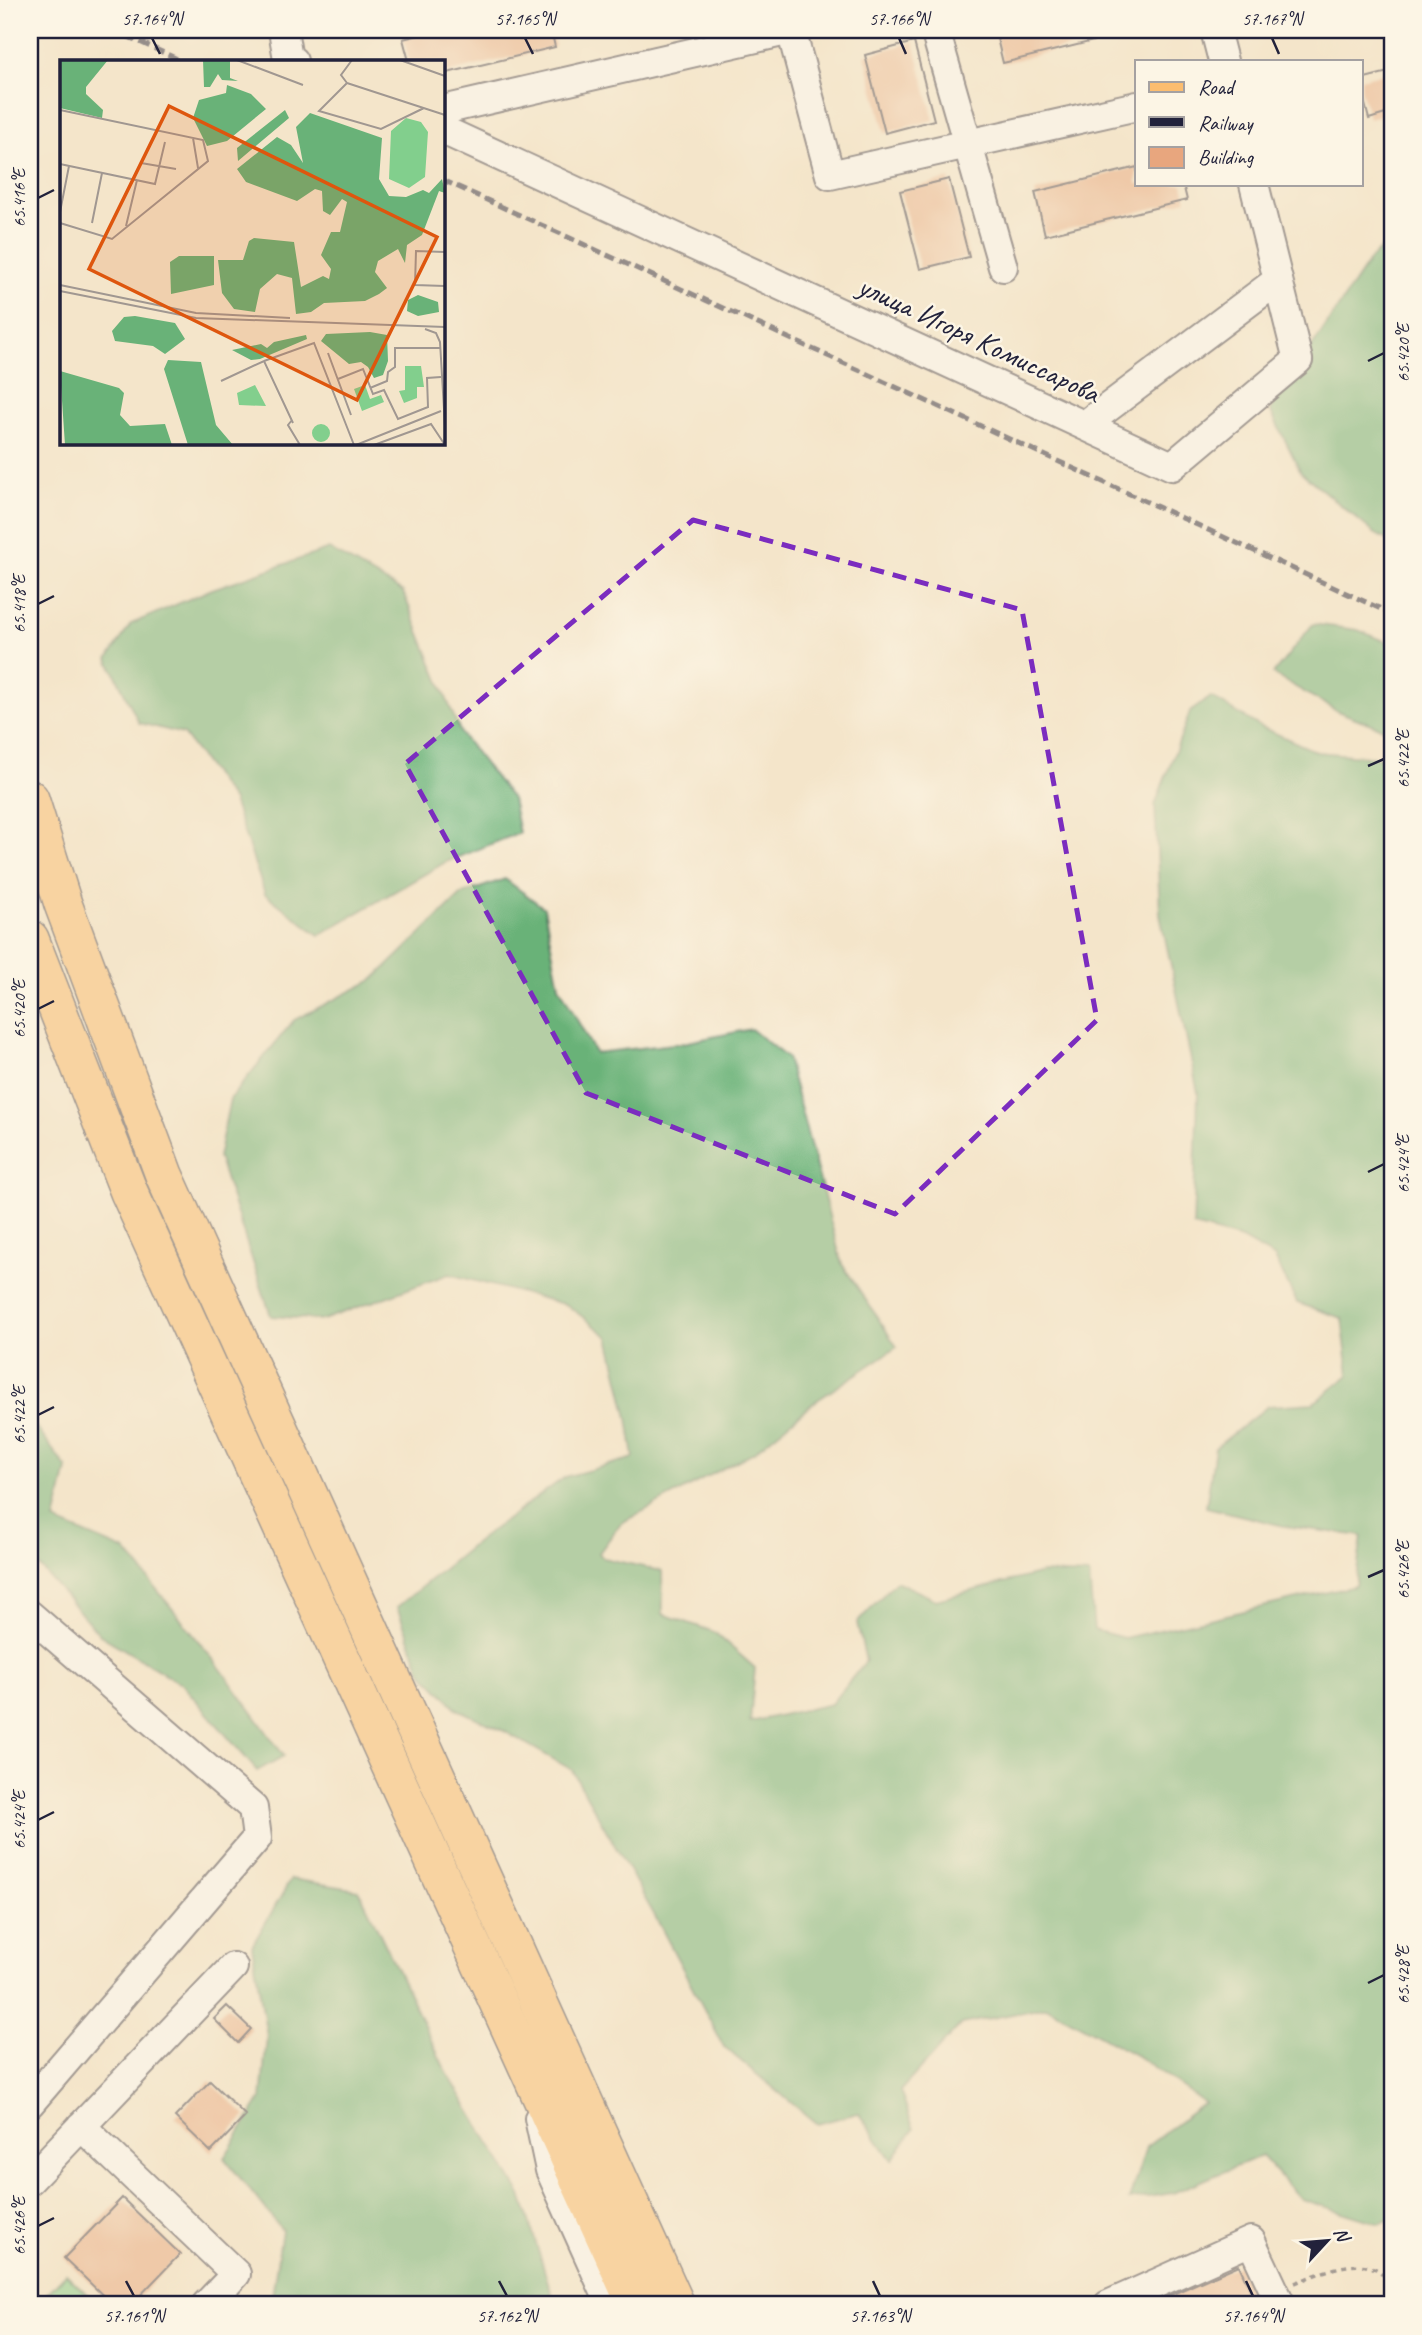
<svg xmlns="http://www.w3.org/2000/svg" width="1422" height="2335" viewBox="0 0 1422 2335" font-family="Caveat,sans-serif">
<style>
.green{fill:#82cf8d;stroke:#527864;stroke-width:2}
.forest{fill:#69b278;stroke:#466a5a;stroke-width:2}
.building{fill:#e8a67e}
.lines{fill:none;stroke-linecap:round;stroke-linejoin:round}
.minor-casing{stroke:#423f50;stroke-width:32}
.major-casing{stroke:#423f50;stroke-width:40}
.path{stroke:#423f50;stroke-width:3.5;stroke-dasharray:5 5;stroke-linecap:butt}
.minor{stroke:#fff;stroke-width:28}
.major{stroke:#fcbd6f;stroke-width:37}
.rail{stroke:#22223b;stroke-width:5;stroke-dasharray:10 5;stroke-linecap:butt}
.marked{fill:none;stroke:#7b2cbf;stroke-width:5;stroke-dasharray:14 9;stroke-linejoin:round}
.ticks{fill:none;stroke:#22223b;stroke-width:2.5}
.labels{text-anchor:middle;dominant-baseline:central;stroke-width:5;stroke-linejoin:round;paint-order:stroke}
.street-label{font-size:30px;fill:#22223b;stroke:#fcf5e5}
.inset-road{fill:none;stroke:#a09791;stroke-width:2}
.view{fill:#de560e;fill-opacity:0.15;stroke:#de560e;stroke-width:3.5}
.inset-edge{fill:none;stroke:#22223b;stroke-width:3.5}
.neatline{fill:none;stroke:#22223b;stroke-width:2.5}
.ticks-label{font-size:18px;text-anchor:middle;fill:#22223b}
</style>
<rect width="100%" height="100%" fill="#fcf5e5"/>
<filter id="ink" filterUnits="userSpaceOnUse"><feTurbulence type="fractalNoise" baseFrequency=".0143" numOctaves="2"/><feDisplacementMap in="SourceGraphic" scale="14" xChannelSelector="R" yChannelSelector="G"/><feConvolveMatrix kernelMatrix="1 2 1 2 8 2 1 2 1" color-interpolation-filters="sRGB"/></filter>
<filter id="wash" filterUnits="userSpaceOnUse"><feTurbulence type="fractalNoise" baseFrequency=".00686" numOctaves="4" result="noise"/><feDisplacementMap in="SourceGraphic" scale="28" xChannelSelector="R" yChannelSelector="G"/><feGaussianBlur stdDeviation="1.57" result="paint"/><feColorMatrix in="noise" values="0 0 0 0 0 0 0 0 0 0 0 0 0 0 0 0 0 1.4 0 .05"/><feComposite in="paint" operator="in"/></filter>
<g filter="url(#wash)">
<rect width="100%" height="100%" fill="#f4e5ca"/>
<path class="green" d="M66 2274 98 2305H36Z"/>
<path class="forest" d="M1392 239V543L1374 533 1301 472 1270 410 1371 258Z
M329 549 403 592 461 734 512 799 519 833 446 862 319 935 265 894 233 801 183 734 139 723 108 659 131 624 212 589Z
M1313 624 1358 630 1392 644V732L1337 711 1273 674Z
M1211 697 1259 726 1317 752 1385 758 1392 762V2218L1380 2224 1300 2199 1261 2156 1173 2193 1129 2200 1146 2147 1204 2103 1144 2060 1048 2007 961 2024 900 2091 914 2129 892 2160 858 2113 817 2124 724 2047 656 1918 572 1770 502 1730 457 1709 422 1672 397 1607 480 1539 565 1477 634 1458 628 1418 609 1337 567 1305 449 1274 323 1320 271 1316 218 1157 230 1099 294 1020 373 980 462 894 505 879 544 908 559 986 595 1053 683 1043 751 1029 787 1058 842 1264 897 1347 816 1401 754 1452 621 1523 599 1553 603 1558 662 1571 663 1614 714 1632 755 1668 750 1722 831 1704 866 1661 857 1623 896 1581 936 1600 1042 1573 1089 1575 1094 1630 1124 1638 1355 1586 1362 1536 1284 1526 1206 1507 1215 1448 1268 1406 1314 1403 1349 1375 1342 1318 1297 1303 1275 1258 1241 1239 1193 1226 1198 1093 1160 914 1155 805 1190 712Z
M30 1419 67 1469 55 1521 126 1551 221 1669 284 1756 257 1771 183 1685 100 1635 30 1556Z
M291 1879 359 1890 446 2071 521 2195 555 2305H268L271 2303 282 2230 224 2158 261 2099 267 2036 252 1946Z"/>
<g id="blocks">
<path class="building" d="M439 30H551L555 47 443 74V61H409L403 39Z
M995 30H1114V36L1003 63Z
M914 42 934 120 885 133 865 55Z
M1392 71V112L1369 119 1361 89V79Z
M1137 167V184H1183L1187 200 1045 235 1035 192Z
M949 179 969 257 920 269 900 191Z
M227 2006 251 2029 238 2043 214 2019Z
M210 2081 246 2116 211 2152 175 2117Z
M122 2198 180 2254 131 2305H113L64 2258Z
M1239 2265 1257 2305H1148Z"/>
</g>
</g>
<g filter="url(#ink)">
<use href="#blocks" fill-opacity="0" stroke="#423f50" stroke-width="2"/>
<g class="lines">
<defs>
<path id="minor" d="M283 30 288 59 293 61
M791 30 830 175 1137 106
M935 30 1003 267
M1215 30 1223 61
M443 110 791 30
M443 130 1172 466 1298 360 1254 184
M1086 424 1278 280
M30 1615 253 1808 257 1838 30 2103
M539 2118 550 2170 611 2305
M81 2126 236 2274 206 2305
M30 2180 233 1967
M1108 2305 1251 2241 1281 2305"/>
<path id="major" d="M30 799 63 904 164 1175 676 2305
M30 939 129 1192 636 2305"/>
</defs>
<use href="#minor" class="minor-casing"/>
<use href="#major" class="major-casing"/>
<path class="path" d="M1295 2283C1318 2274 1351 2258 1376 2269 1382 2272 1387 2280 1392 2284"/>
<use href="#minor" class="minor"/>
<use href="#major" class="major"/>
<path class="rail" d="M113 30 182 61
M443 180 1392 614"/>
</g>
</g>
<path d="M0 0H1422V2335H0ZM693 520 1022 610 1097 1020 895 1214 586 1093 405 764Z" fill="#f4e5ca" fill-opacity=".55" fill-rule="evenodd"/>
<path class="marked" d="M693 520 1022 610 1097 1020 895 1214 586 1093 405 764Z"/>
<path class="ticks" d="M152 38 160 54M525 38 533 54M899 38 906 54M1272 38 1279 54M38 198 54 190M1368 361 1384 353M38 604 54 596M1368 766 1384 759M38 1009 54 1001M1368 1172 1384 1164M38 1415 54 1407M1368 1577 1384 1570M38 1820 54 1812M1368 1983 1384 1975M38 2226 54 2218M126 2281 134 2296M499 2281 507 2296M873 2281 880 2296M1246 2281 1253 2296"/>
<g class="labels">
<g class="street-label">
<text transform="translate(979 339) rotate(25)">улица Игоря Комиссарова</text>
</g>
</g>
<g transform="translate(60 60)">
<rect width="385" height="385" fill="#f4e5ca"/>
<path d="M346 58 361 62 368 72 365 117 349 128 329 119 331 71ZM345 306H361L364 327H357V338L344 343 339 331 345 330ZM195 325 206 346 179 345 177 333ZM305 325 310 339 321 335 324 342 302 351 294 329ZM252 373a9 9 0 1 1 18 0a9 9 0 1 1-18 0Z" fill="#82cf8d"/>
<path d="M0 0H48L26 27V34L43 50 42 58 0 48ZM143 0H170V18L178 21 162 20 158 14 150 27H144ZM167 25 191 34 206 49 167 81 147 86 133 58 139 40 166 33ZM225 50 229 58 178 101 177 88ZM250 53 322 78 319 119 329 136 346 137 363 130 369 133 382 119 385 133 379 131 362 175 347 185 345 203 338 189 318 201 315 212 327 228 319 234 305 241 264 243 251 252 236 254 232 218 217 214 200 229 195 252 174 249 162 233 158 200H183L189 181 194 178 234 182 241 227 263 216 269 219 271 209 261 195 271 172H280L287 142 282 139 270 155 263 151 262 131 255 129 237 141 186 122 177 109 217 77 231 85 243 103 236 67ZM119 196H154V225L111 234 110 202ZM358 235 378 242 379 252 358 256 347 251 348 240ZM75 256 115 263 125 279 105 294 93 286 55 281 52 271 64 257ZM310 272 327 275 328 301 323 315 314 318 308 307 301 302 289 304 261 281 266 274ZM246 275 247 279 200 299 191 300 172 290 201 284 207 288 214 282ZM108 300 141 302 156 365 173 385H128L104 309ZM0 311 59 328 64 333 60 355 70 366 105 364 112 385H5Z" fill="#69b278"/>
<path class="inset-road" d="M177 0 243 25M340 0 385 16M287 23 259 51 321 69 364 48M287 23 385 55M287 23 281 15 292 0M0 50 143 80 148 101 52 179 0 163M133 78 138 108M81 103 116 109M0 104 95 124 105 82M0 152 9 106M32 163 42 113M66 166 77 120M385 192 356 191 355 225 385 226M0 225 136 253 230 258M0 231 136 258 385 267M365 269 376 273 380 282 385 366M268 293 291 355M204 301 254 283 294 385M278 319 303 309 313 334 324 330 338 359 368 347 367 318 381 317M161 321 204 301 233 363M310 328 327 321 328 312 335 307V288H380M232 360 228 365 240 385M296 385 381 351M314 385 371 364 385 385"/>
<path class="view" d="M109 46 377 177 297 340 29 209Z"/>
<rect width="385" height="385" class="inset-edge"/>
</g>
<rect width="1422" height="2335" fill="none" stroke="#fcf5e5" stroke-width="77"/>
<rect x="1135" y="60" width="228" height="126" fill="#fcf5e5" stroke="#a5a1a1" stroke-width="2"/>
<rect x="1149" y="82" width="35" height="10" fill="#fcbd6f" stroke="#a5a1a1" stroke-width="2"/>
<text x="1198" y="94" font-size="21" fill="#22223b">Road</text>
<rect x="1149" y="117" width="35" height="10" fill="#22223b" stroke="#a5a1a1" stroke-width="2"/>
<text x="1198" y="130" font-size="21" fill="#22223b">Railway</text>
<rect x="1149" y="147" width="35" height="21" fill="#e8a67e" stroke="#a5a1a1" stroke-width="2"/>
<text x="1198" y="164" font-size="21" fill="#22223b">Building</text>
<g transform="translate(1327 2241) rotate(64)" stroke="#fcf5e5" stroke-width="5" paint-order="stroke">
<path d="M0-5L12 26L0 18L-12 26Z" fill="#22223b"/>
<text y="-10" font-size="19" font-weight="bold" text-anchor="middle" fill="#22223b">N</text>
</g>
<rect x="38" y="38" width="1346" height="2258" class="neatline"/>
<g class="ticks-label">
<text x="152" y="25">57.164°N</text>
<text x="525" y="25">57.165°N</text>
<text x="899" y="25">57.166°N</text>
<text x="1272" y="25">57.167°N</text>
<text transform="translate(19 198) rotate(-90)" y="6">65.416°E</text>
<text transform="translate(1403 353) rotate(-90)" y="6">65.420°E</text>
<text transform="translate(19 604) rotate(-90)" y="6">65.418°E</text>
<text transform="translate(1403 759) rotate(-90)" y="6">65.422°E</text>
<text transform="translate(19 1009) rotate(-90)" y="6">65.420°E</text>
<text transform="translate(1403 1164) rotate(-90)" y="6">65.424°E</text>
<text transform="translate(19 1415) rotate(-90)" y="6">65.422°E</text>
<text transform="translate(1403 1570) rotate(-90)" y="6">65.426°E</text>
<text transform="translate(19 1820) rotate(-90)" y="6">65.424°E</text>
<text transform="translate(1403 1975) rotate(-90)" y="6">65.428°E</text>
<text transform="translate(19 2226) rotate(-90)" y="6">65.426°E</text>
<text x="134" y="2322">57.161°N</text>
<text x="507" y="2322">57.162°N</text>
<text x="880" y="2322">57.163°N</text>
<text x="1253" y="2322">57.164°N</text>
</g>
</svg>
